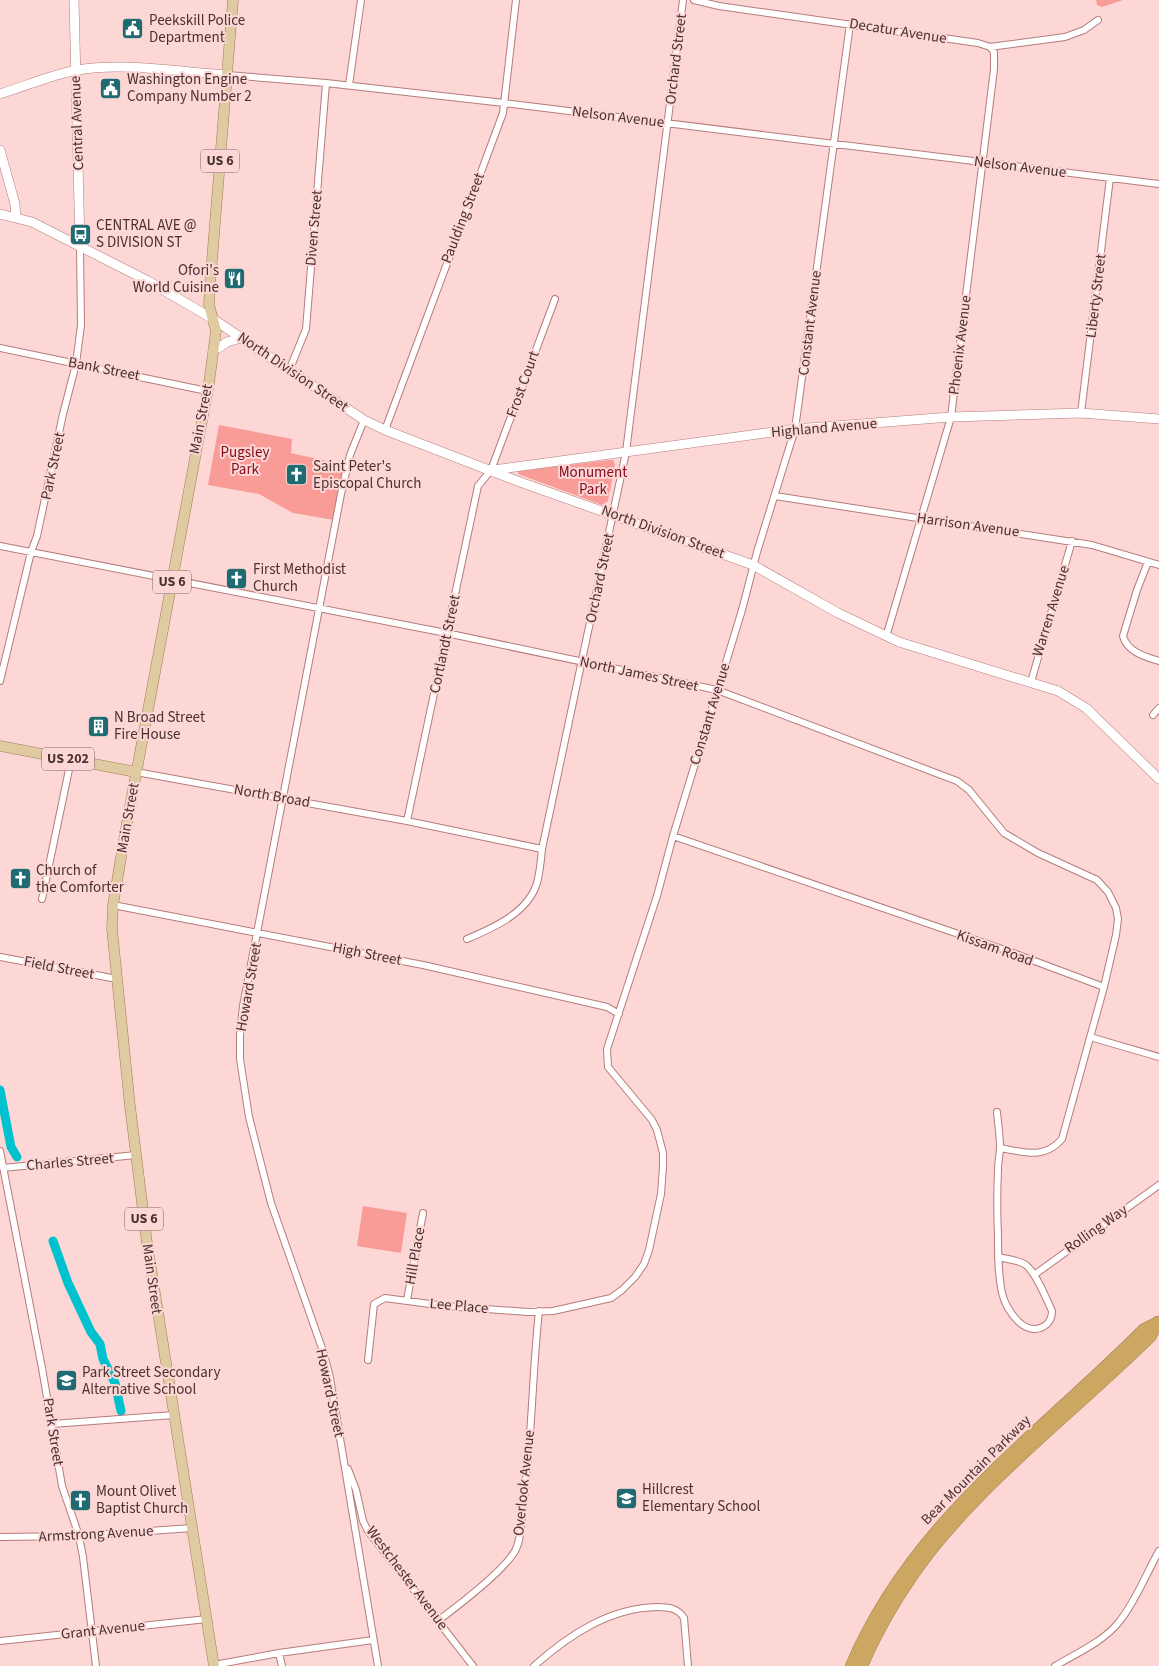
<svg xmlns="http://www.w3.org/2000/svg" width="1159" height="1666" viewBox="0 0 1159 1666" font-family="'Source Sans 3',sans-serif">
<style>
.green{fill:#f99c98}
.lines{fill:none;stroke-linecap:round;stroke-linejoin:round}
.canal{stroke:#00c2ce;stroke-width:9}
.street-casing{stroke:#b57c7a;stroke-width:8}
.secondary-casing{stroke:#b57c7a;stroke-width:10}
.primary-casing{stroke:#9e7e50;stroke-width:11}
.highway-casing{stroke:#9e7e50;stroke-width:12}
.street{stroke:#fff;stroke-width:6}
.secondary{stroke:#fff;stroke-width:9}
.primary{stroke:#e0caa1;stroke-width:10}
.highway{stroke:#cba762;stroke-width:11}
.labels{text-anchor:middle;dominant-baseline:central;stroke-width:4;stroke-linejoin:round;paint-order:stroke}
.shield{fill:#fdd7d5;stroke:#7f6362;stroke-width:1}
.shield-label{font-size:14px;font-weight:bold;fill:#493130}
.poi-label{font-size:15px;fill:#493130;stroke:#fdd7d5;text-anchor:start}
.street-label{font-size:15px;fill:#493130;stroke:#fdd7d5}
.park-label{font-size:15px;fill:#82091b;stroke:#fdd7d5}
</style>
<rect width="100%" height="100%" fill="#fdd7d5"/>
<path class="green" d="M1096 0H1123L1102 7 1097 5Z
M219 425 292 439 291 453 348 466 334 520 293 513 259 494 208 485Z
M610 460H613L615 465 608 501 602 505 518 474 519 471Z
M363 1206 407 1213 401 1253 357 1246Z"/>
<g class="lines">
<path class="canal" d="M0 1090 11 1147 17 1157
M53 1241 68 1283 91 1332 100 1344 103 1359 115 1383 121 1411"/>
<defs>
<path id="street" d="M694 0 719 6 978 43 990 47 1065 37 1084 30 1098 20
M227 75 326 83 504 103 1159 184
M349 85 361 0
M0 348 207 391
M289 371 306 329 326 83
M1081 413 1110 178
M364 420 350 455 341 494 243 1006 240 1035V1059L249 1117 271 1203 324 1354 330 1378 378 1666
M385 430 503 113 516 0
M775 496 1092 545 1159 565
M0 546 446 633 717 690 957 781 969 790 1004 833 1038 853 1097 880 1108 892 1116 908 1118 919 1116 935 1104 987 1062 1139C1044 1160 1024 1152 1000 1148
M1148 562 1137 590 1123 636C1127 652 1146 657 1159 661
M886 637 951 417 994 69V52L990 47
M0 681 31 552 37 536 63 414 76 364 81 325 80 246
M1031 682 1072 541
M1153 715 1159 708
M136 772 407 821 542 849
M407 821 478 486 491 470 555 299
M673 836 1005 950 1104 987
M42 899 71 760
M113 905 423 965 607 1007 619 1014
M467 939C493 928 528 913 537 883 540 872 541 860 542 849L626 452 683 0
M0 957 117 979
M1090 1037 1159 1057
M997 1112C998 1124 1000 1135 1000 1147 1000 1154 998 1162 998 1170 997 1192 997 1214 998 1235 998 1255 998 1274 1002 1293 1006 1311 1027 1341 1047 1324 1051 1320 1052 1317 1052 1311 1046 1298 1036 1273 1026 1265 1019 1260 1006 1259 998 1257
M0 1151 42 1368 62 1486 79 1536 83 1557 96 1666
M3 1168 136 1155
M1034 1275 1159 1185
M407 1300 423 1213
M368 1360 374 1304 385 1298 445 1306 528 1312 553 1311 611 1298 622 1290 635 1277 644 1264 649 1250 661 1194 663 1167V1153L657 1130 652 1120 608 1067 607 1049 657 896 673 836 742 610 757 552 795 429 850 24
M52 1424 174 1415
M348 1469 356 1490 363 1521 368 1531 473 1666
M0 1537 79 1536 192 1528
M439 1620C459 1605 503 1572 515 1551 522 1538 521 1520 523 1506 532 1441 532 1376 539 1311
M0 1641 207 1619
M279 1653 282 1666
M214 1665 279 1653 373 1640
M534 1666C569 1635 609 1608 657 1607 668 1607 678 1608 684 1618L688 1666
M1055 1666C1077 1653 1103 1642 1119 1622 1136 1601 1146 1574 1159 1551"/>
<path id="secondary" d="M74 0 80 246
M0 94C23 87 54 74 77 70 123 62 180 72 227 75
M0 150 15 204 16 218
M0 214 32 222 148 281 213 319 364 420 385 430 520 482 753 565 838 613 899 642 1058 691 1086 708 1159 779
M213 350 220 347 227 342 241 338
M493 470 795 429 951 417 1081 413 1159 419"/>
<path id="primary" d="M0 746 136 772
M214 1666 147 1243 130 1106 112 929 113 905 126 828 209 383 216 331 209 305 210 285 233 0"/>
<path id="highway" d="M851 1666C912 1521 1037 1437 1144 1329L1156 1323
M862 1666C880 1624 904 1585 932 1549 995 1471 1079 1407 1151 1336L1157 1322"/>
</defs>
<use href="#street" class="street-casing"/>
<use href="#secondary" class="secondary-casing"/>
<use href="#primary" class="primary-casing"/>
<use href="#highway" class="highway-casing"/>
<use href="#street" class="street"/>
<use href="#secondary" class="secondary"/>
<use href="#primary" class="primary"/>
<use href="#highway" class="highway"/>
</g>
<defs>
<symbol id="civic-square" viewBox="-11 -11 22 22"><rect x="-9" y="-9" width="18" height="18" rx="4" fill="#1f6b71" stroke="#fdd7d5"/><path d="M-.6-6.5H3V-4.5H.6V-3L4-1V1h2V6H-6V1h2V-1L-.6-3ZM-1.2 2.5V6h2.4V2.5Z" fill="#fff"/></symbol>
<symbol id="bus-square" viewBox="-11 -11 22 22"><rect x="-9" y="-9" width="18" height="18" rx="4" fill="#1f6b71" stroke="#fdd7d5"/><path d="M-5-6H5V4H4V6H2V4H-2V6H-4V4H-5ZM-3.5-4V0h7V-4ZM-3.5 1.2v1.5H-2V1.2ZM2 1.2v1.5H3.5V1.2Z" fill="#fff"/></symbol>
<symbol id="restaurant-square" viewBox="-11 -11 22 22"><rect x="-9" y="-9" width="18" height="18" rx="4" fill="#1f6b71" stroke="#fdd7d5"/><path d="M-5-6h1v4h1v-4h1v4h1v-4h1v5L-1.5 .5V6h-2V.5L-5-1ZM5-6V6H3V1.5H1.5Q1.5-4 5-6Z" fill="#fff"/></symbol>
<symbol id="church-square" viewBox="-11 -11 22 22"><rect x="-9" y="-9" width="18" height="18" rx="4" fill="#1f6b71" stroke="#fdd7d5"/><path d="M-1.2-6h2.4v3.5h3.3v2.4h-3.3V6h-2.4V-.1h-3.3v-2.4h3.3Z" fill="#fff"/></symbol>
<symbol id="building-square" viewBox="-11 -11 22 22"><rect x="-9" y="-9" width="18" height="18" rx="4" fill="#1f6b71" stroke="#fdd7d5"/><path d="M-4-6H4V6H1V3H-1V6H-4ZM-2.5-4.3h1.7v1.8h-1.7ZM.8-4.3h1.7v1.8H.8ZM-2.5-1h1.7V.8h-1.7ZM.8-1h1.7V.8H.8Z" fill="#fff"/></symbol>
<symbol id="school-square" viewBox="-11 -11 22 22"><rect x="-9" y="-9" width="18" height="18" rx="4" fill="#1f6b71" stroke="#fdd7d5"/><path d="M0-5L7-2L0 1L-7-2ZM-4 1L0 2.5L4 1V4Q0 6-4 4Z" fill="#fff"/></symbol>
</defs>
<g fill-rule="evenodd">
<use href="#civic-square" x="120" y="16" width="25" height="25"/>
<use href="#civic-square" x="98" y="76" width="25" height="25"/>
<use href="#bus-square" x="68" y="222" width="25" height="25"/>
<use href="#restaurant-square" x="222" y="266" width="25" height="25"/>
<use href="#church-square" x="284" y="462" width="25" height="25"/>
<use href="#church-square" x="224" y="566" width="25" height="25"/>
<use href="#building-square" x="86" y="714" width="25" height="25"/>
<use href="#church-square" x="8" y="866" width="25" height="25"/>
<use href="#school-square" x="54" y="1368" width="25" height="25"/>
<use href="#school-square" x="614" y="1486" width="25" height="25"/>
<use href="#church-square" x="68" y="1488" width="25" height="25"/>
</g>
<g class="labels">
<g class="shield">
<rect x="201" y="149.5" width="38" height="23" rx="4"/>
<rect x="153" y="570.5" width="38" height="23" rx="4"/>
<rect x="42" y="747.5" width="52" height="23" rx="4"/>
<rect x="125" y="1207.5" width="38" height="23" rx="4"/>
</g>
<g class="shield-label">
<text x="220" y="161">US 6</text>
<text x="172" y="582">US 6</text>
<text x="68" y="759">US 202</text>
<text x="144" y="1219">US 6</text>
</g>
<g class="poi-label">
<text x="149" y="20">Peekskill Police<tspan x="149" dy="17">Department</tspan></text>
<text x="127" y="79">Washington Engine<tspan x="127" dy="17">Company Number 2</tspan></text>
<text x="96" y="225">CENTRAL AVE @<tspan x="96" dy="17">S DIVISION ST</tspan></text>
<text x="219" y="270" text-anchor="end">Ofori's<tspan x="219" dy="17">World Cuisine</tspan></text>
<text x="313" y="466">Saint Peter's<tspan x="313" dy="17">Episcopal Church</tspan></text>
<text x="253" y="569">First Methodist<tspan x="253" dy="17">Church</tspan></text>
<text x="114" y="717">N Broad Street<tspan x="114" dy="17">Fire House</tspan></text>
<text x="36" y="870">Church of<tspan x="36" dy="17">the Comforter</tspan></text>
<text x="82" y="1372">Park Street Secondary<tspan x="82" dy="17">Alternative School</tspan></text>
<text x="642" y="1489">Hillcrest<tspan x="642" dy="17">Elementary School</tspan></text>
<text x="96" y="1491">Mount Olivet<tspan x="96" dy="17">Baptist Church</tspan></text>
</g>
<g class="street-label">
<text transform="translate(898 31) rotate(9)">Decatur Avenue</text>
<text transform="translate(676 59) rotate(-83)">Orchard Street</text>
<text transform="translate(618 117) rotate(7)">Nelson Avenue</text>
<text transform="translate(77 123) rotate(-92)">Central Avenue</text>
<text transform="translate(1020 167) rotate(7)">Nelson Avenue</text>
<text transform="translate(463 218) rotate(-69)">Paulding Street</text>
<text transform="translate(314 228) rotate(-85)">Diven Street</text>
<text transform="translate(1096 296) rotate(-83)">Liberty Street</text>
<text transform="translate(810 323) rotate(-83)">Constant Avenue</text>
<text transform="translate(960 345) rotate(-83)">Phoenix Avenue</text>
<text transform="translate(104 369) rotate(11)">Bank Street</text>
<text transform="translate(293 372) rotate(34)">North Division Street</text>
<text transform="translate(523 384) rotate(-70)">Frost Court</text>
<text transform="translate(201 419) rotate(-79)">Main Street</text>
<text transform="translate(824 428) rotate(-5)">Highland Avenue</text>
<text transform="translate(53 466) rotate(-78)">Park Street</text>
<text transform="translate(968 525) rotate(8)">Harrison Avenue</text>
<text transform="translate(663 532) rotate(20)">North Division Street</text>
<text transform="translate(600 578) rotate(-78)">Orchard Street</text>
<text transform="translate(1051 611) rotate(-73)">Warren Avenue</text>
<text transform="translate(445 644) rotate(-78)">Cortlandt Street</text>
<text transform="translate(639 674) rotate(12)">North James Street</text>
<text transform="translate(710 714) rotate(-73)">Constant Avenue</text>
<text transform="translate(272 796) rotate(10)">North Broad</text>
<text transform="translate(128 818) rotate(-80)">Main Street</text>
<text transform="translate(995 948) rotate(20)">Kissam Road</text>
<text transform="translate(367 954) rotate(11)">High Street</text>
<text transform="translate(59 968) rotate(11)">Field Street</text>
<text transform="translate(249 987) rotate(-80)">Howard Street</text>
<text transform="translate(70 1162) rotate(-5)">Charles Street</text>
<text transform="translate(1096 1229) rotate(-35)">Rolling Way</text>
<text transform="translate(415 1256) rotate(-80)">Hill Place</text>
<text transform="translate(152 1279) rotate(82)">Main Street</text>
<text transform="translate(459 1306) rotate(5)">Lee Place</text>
<text transform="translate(330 1393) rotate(78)">Howard Street</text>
<text transform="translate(53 1432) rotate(81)">Park Street</text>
<text transform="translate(976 1470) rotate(-45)">Bear Mountain Parkway</text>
<text transform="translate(524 1483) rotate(-84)">Overlook Avenue</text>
<text transform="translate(96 1534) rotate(-3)">Armstrong Avenue</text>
<text transform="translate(407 1578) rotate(53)">Westchester Avenue</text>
<text transform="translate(103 1630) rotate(-6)">Grant Avenue</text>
</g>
<g class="park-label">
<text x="245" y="452">Pugsley<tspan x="245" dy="17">Park</tspan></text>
<text x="593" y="472">Monument<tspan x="593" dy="17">Park</tspan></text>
</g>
</g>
</svg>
